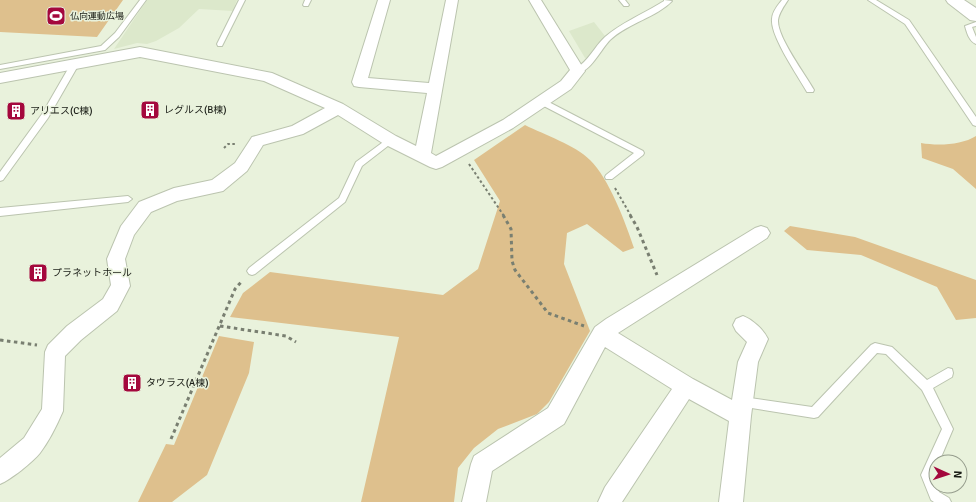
<svg xmlns="http://www.w3.org/2000/svg" width="976" height="502" viewBox="0 0 976 502" font-family="Signika,'Noto Sans JP',sans-serif">
<style>
.built{fill:#dce8cb}
.green{fill:#dec08d}
.lines{fill:none;stroke-linecap:round;stroke-linejoin:round}
.lane-casing{stroke:#bbc4af;stroke-width:2}
.street-casing{stroke:#bbc4af;stroke-width:2}
.secondary-casing{stroke:#bbc4af;stroke-width:2}
.path-far1{stroke:#797f71;stroke-width:2;stroke-dasharray:2.5 2.5;stroke-linecap:butt}
.path{stroke:#797f71;stroke-width:3;stroke-dasharray:3.5 3.5;stroke-linecap:butt}
.lane{fill:#fff;fill-rule:evenodd}
.street{fill:#fff;fill-rule:evenodd}
.secondary{fill:#fff;fill-rule:evenodd}
.labels{text-anchor:middle;dominant-baseline:central;stroke-width:3;stroke-linejoin:round;paint-order:stroke}
.far-poi-label{font-size:9px;fill:#1a1d16;stroke:#e9f2dc;text-anchor:start}
.poi-label{font-size:10px;fill:#1a1d16;stroke:#e9f2dc;text-anchor:start}
</style>
<rect width="100%" height="100%" fill="#e9f2dc"/>
<path class="built" d="M147 0H237L233 11 199 9 179 28 156 41 147 44 137 43 114 49Z
M594 22 605 36 590 57 585 58 569 31Z"/>
<path class="green" d="M0 0H123L97 37 0 32Z
M525 125C545 135 575 145 590 160 609 178 626 224 634 248L623 252 587 224 567 233 564 264 590 331 549 402 537 414 498 429 474 448 458 468 454 502H361L399 337 230 317 243 293 270 272 443 295 478 269 500 201 474 160Z
M976 136V189L953 169 922 158 921 143C938 146 962 145 976 136Z
M790 226 855 237 976 280V318L956 320 937 287 861 255 807 250 784 231Z
M219 336 254 342 249 373 207 475 172 502H138L166 444 174 445Z"/>
<g class="lines">
<defs>
<path id="lane" d="M140 0H146L119 37 105 50 0 69V65L101 46 115 33Z
M239 0H245L222 46H218L217 44Z
M305 0H311L308 6H304L303 5Z
M619 0H625L629 5 628 6H624Z
M664 0 672 1C657 17 628 23 610 40 601 49 589 75 575 73V69C589 61 594 47 605 37 621 23 641 15 659 4L664 1Z
M782 0H788C784 6 779 13 778 20 777 37 805 74 814 90L813 92H807C798 76 770 36 772 19 772 12 778 5 782 0Z
M868 0H876L909 20 976 117V126L973 125 905 24Z
M976 22V26L972 27 976 37V44C969 41 967 33 965 26Z
M72 62H78L79 64 48 118 3 180 0 181V172L42 114Z
M541 98 643 151 644 153 643 155 612 179H606L605 177 606 175 634 153 538 103 537 101Z
M390 137 393 138 394 140 393 142 362 166 345 202 255 274 252 275 249 274 247 271 249 268 339 198 356 162Z
M128 196 132 199 128 202 0 216V208Z
M875 343 892 347 927 380 948 368 952 369 953 373 952 377 933 388 953 429 939 462H936V468L933 475 939 492 949 498 951 502H934L931 500 921 475 942 429 922 390 886 354 877 353 818 417 814 418 739 406 738 402 739 398 743 397 812 407 871 345Z"/>
<path id="street" d="M378 0H390L368 78 429 83 446 0H458L431 153 436 156 503 120 561 81 570 70 529 0H541L585 71 571 89 513 128 442 167 436 169 430 167 384 144 338 115 303 134 263 145 247 171 223 191 177 201 151 212 134 235 125 259 130 286 117 311 81 340 65 356 63 411C57 425 49 441 40 453 33 462 10 480 0 484V458L24 438 42 409 45 352 48 345 67 326 103 299 111 285 107 259 121 226 139 202 174 188 212 180 235 163 252 137 292 126 325 108 264 81 140 57 0 83V73L140 47 272 73 343 104 396 136 416 146 427 93 359 87 354 86 352 82Z
M761 226 767 228 770 233 767 238 618 333 693 379 732 400 738 362 747 342 736 331 733 325 736 319 743 316C753 320 763 329 768 339L758 362 751 416 743 502H719L729 421 689 399 622 502H598L605 487 672 389 605 347 564 424 492 471 486 502H462L471 464 474 456 548 408 595 327 606 319 755 228Z"/>
<path id="secondary" d="M946 0H964L976 8V21L970 20 948 3Z"/>
</defs>
<use href="#lane" class="lane-casing"/>
<use href="#street" class="street-casing"/>
<use href="#secondary" class="secondary-casing"/>
<path class="path-far1" d="M224 148 228 144H235
M469 164 504 216
M615 188 631 216"/>
<path class="path" d="M503 215 511 229 512 261 515 270 548 313 584 326
M630 215 637 227 657 275
M220 326 286 336 296 342
M0 340 37 345
M171 439 235 289 242 281"/>
<use href="#lane" class="lane"/>
<use href="#street" class="street"/>
<use href="#secondary" class="secondary"/>
</g>
<defs>
<symbol id="stadium-square" viewBox="-11 -11 22 22"><rect x="-9" y="-9" width="18" height="18" rx="4" fill="#a4083d" stroke="#e9f2dc"/><path d="M0-5a6.5 5 0 1 0 0 10a6.5 5 0 1 0 0-10ZM-3.5-1.8h7v3.6h-7Z" fill="#fff"/></symbol>
<symbol id="building-square" viewBox="-11 -11 22 22"><rect x="-9" y="-9" width="18" height="18" rx="4" fill="#a4083d" stroke="#e9f2dc"/><path d="M-4-6H4V6H1V3H-1V6H-4ZM-2.5-4.3h1.7v1.8h-1.7ZM.8-4.3h1.7v1.8H.8ZM-2.5-1h1.7V.8h-1.7ZM.8-1h1.7V.8H.8Z" fill="#fff"/></symbol>
</defs>
<g fill-rule="evenodd">
<use href="#stadium-square" x="45" y="5" width="22" height="22"/>
<use href="#building-square" x="139" y="99" width="22" height="22"/>
<use href="#building-square" x="5" y="100" width="22" height="22"/>
<use href="#building-square" x="27" y="262" width="22" height="22"/>
<use href="#building-square" x="121" y="372" width="22" height="22"/>
</g>
<g class="labels">
<g class="far-poi-label">
<text x="70" y="16">仏向運動広場</text>
</g>
<g class="poi-label">
<text x="164" y="110">レグルス(B棟)</text>
<text x="30" y="111">アリエス(C棟)</text>
<text x="52" y="273">プラネットホール</text>
<text x="146" y="383">タウラス(A棟)</text>
</g>
</g>
<g transform="translate(948 474) rotate(93)"><circle r="19" fill="#e9f2dc" stroke="#969d8d"/>
<path d="M0-3L7 15L0 10L-7 15Z" fill="#a4083d"/>
<text y="-6" font-size="11" font-weight="bold" text-anchor="middle" fill="#1a1d16">N</text>
</g>
</svg>
